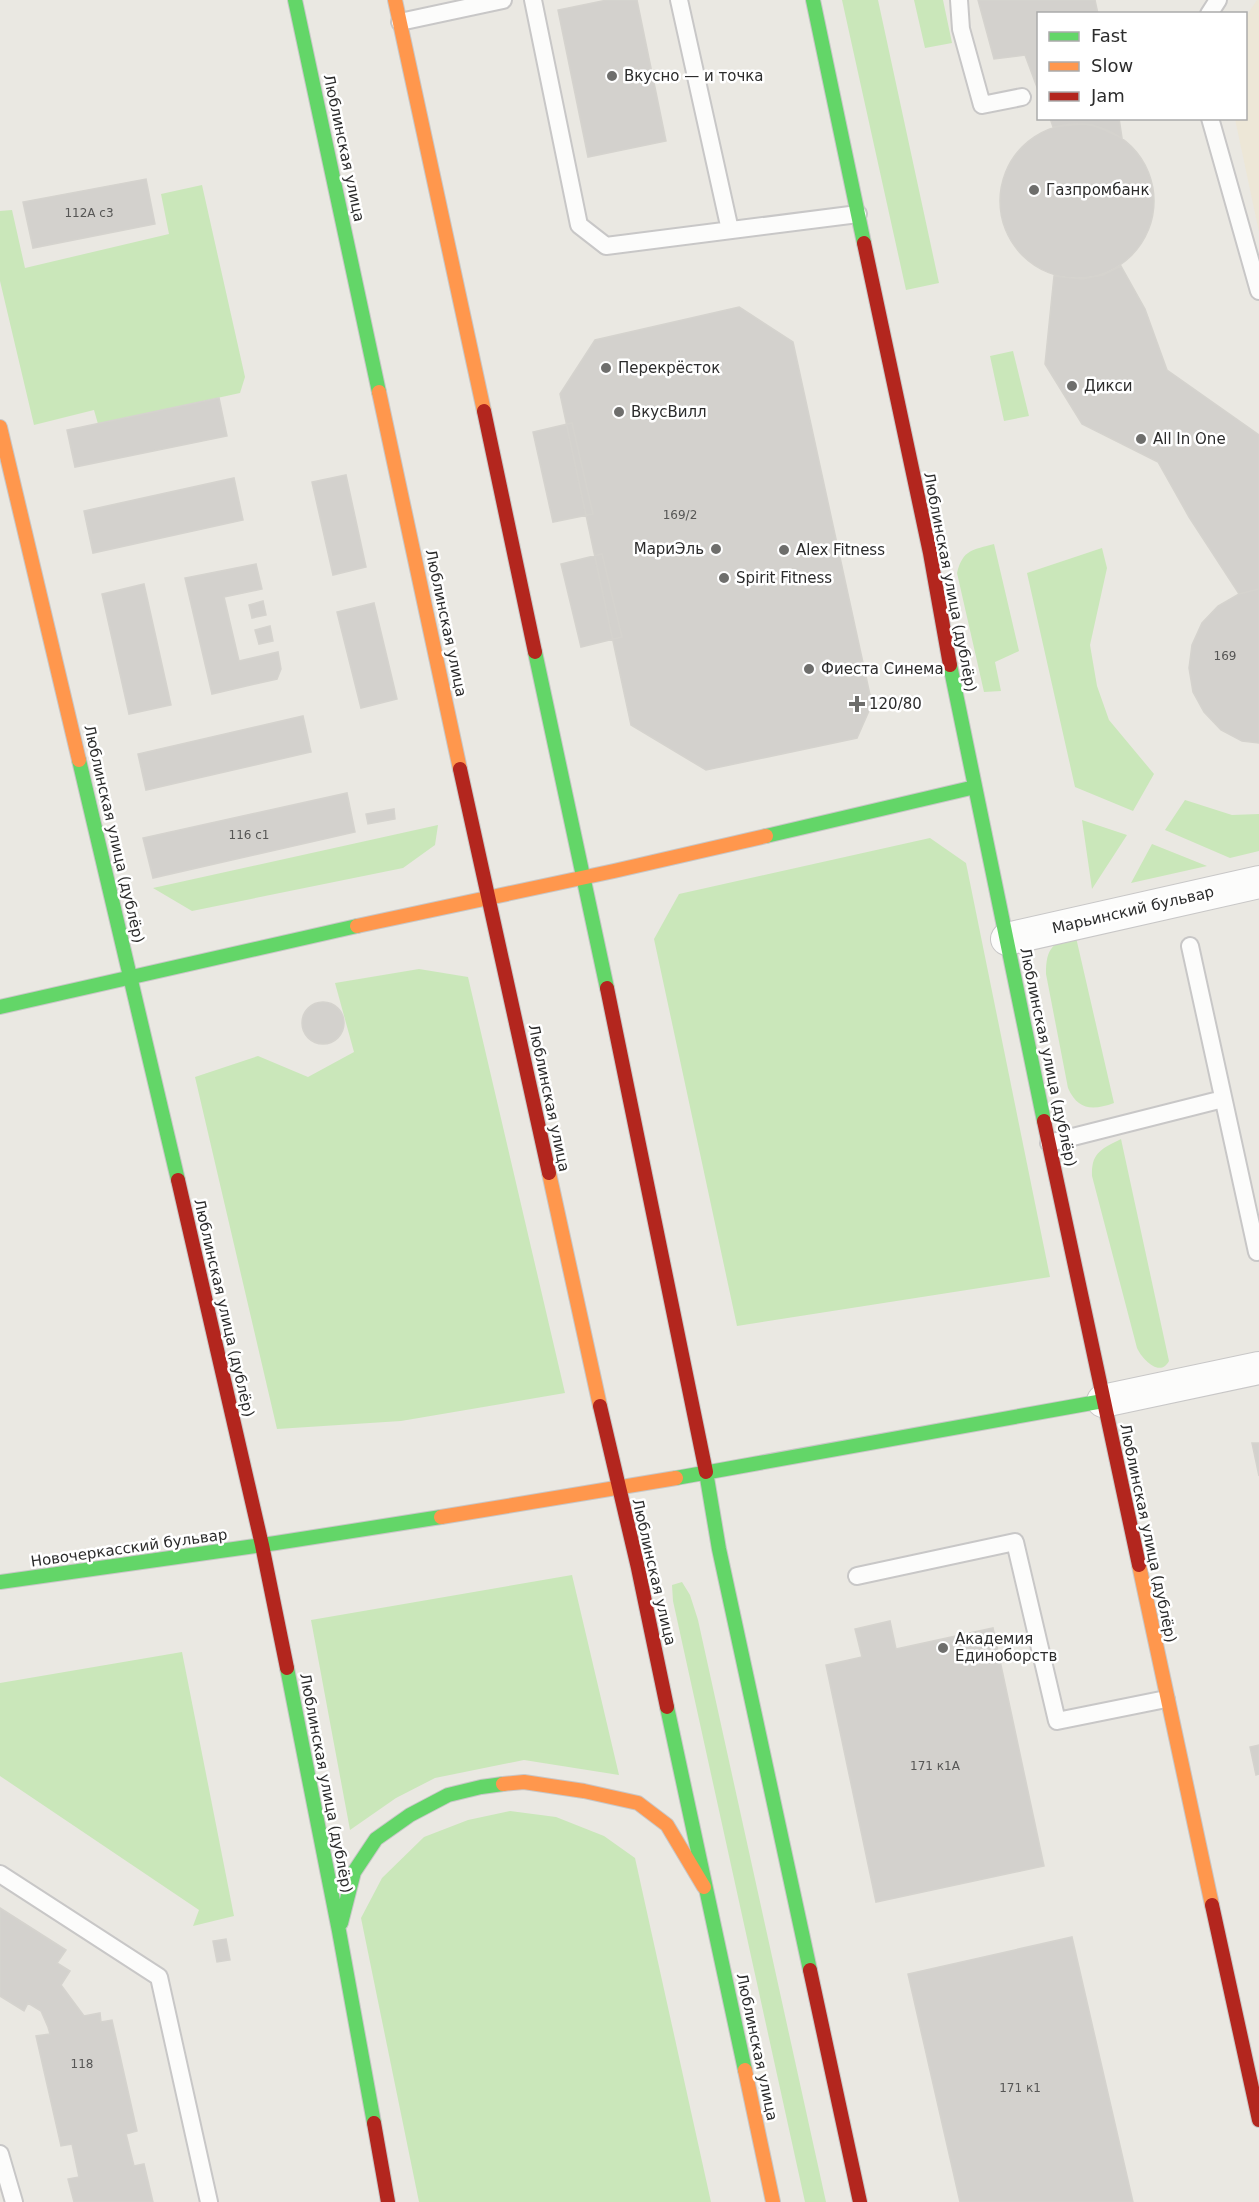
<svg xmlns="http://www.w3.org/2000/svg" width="1259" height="2202" viewBox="0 0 1259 2202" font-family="'DejaVu Sans',sans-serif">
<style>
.education{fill:#ede7d7}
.green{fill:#cae7ba}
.building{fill:#d3d1cd;stroke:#d5d3ce;stroke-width:1.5}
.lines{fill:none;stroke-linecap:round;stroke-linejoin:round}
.lane-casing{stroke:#c8c7c7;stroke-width:20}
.street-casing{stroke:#c8c7c7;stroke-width:34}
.fast-casing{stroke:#c8c7c7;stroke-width:16}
.slow-casing{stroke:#c8c7c7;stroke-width:16}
.jam-casing{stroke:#c8c7c7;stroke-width:16}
.lane{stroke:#fcfcfb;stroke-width:16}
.street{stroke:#fcfcfb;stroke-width:32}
.fast{stroke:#63d668;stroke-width:14}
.slow{stroke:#ff974d;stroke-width:14}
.jam{stroke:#b3261e;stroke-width:14}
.poi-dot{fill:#6e6e6c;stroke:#fff;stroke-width:2}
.labels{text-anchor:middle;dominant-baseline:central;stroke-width:5;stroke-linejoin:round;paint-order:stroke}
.number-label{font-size:12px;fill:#565655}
.poi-label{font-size:15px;fill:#2c2c2c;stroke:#fff;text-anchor:start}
.street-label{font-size:15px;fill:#2c2c2c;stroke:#fff}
</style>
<rect width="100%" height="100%" fill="#eae8e2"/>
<path class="education" d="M1257 0H1259V232L1235 119 1246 118V17Z"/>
<path class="green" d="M842 0H878L939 283 906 290Z
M914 0H943L952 43 925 48Z
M202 185 245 377 240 393 98 424 94 410 34 425 0 281V211L12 210 25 268 169 234 161 194Z
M1013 351 1029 416 1004 421 990 356Z
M994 544 1019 651 995 662 1001 691 984 692 957 573C963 549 973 550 994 544Z
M1102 548 1107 568 1090 645 1097 686 1109 720 1154 774 1133 811 1075 787 1027 573Z
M1185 800 1232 815 1259 814V851L1230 858 1165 830Z
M1082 820 1127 835 1092 889Z
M438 825 435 845 403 868 192 911 153 888Z
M930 838 966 863 1050 1277 737 1326 654 939 679 894Z
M1152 844 1207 866 1131 883Z
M1075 933 1114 1103C1092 1111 1078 1110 1068 1088L1046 974C1046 947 1053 944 1075 933Z
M419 969 468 977 565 1393 401 1421 277 1429 195 1077 258 1056 308 1077 354 1052 335 983Z
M1121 1139 1169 1361C1160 1378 1142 1359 1137 1348L1092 1176C1091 1152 1102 1149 1121 1139Z
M572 1575 619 1775 524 1760 435 1778 396 1798 350 1830 311 1620Z
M682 1582 690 1595 698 1620 826 2202H805L673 1601 672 1585Z
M182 1652 234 1916 193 1926 199 1910 0 1776V1683Z
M510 1811 556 1817 604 1836 635 1858 711 2202H419L361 1918 382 1878 424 1837 468 1820Z"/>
<path class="building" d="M607 0H637L666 141 588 157 558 10Z
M978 0H1095L1098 14H1038V90L1025 55 994 59Z
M1050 118H1119L1122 138 1093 125 1082 124 1053 127Z
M1000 201a77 77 0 1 1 154 0a77 77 0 1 1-154 0Z
M146 179 155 224 33 248 23 202Z
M1121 266 1145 309 1167 370 1259 435V589L1239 594 1189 517 1158 462 1082 424 1045 364 1054 276 1082 279 1103 275Z
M739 307 793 342 872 704 857 738 706 770 631 725 560 394 595 340Z
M219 398 227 436 75 467 67 430Z
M572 423 593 514 553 522 533 432Z
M346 475 366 567 333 575 312 482Z
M234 478 243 520 93 553 84 511Z
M602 554 622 637 581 647 561 564Z
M256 564 262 589 224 597 239 661 278 652 281 669 277 679 212 694 185 578Z
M144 584 171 705 129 714 102 594Z
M1259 589V743L1242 741 1221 730 1204 712 1193 692 1189 668 1192 645 1202 623 1218 606 1239 594Z
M263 601 266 615 252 618 249 605Z
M374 603 397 699 361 708 337 612Z
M270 626 273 641 259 644 255 630Z
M303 716 311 752 146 790 138 754Z
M347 793 355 832 153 878 143 838Z
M394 809 395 819 368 824 366 814Z
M302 1023a21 21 0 1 1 42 0a21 21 0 1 1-42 0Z
M1252 1443H1259V1476Z
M890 1621 896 1649 993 1628 1044 1866 876 1902 826 1665 862 1657 855 1629Z
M1259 1745V1774L1256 1775 1250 1747Z
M0 1908 66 1950 57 1963 70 1971 61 1985 84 2016 100 2013 101 2022 112 2020 137 2131 126 2134 134 2166 144 2164 153 2202H74L68 2179 79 2177 72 2144 61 2146 36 2036 50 2034 48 2027 41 2011 28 2003 24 2011 0 1996Z
M1072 1937 1133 2202H960L908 1974Z
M226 1939 230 1960 217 1962 213 1941Z"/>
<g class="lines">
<defs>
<path id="lane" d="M533 0 579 225 606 246 858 214
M679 0 730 230
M959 0 961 29 982 105 1022 97
M1209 14 1218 0
M400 22 503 0
M1210 118 1259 291
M1190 946 1257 1252
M1049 1143 1223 1099
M857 1576 1015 1542 1057 1721 1166 1699
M0 1874 159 1977 209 2202
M0 2154 14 2202"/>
<path id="street" d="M1007 939 1259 882
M1103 1401 1259 1368"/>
<path id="fast" d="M295 0 379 392
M813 0 864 243
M535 652 607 988
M950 665 1044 1121
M79 760 178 1180
M766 836 975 787
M0 1007 357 926
M706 1472 719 1549 810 1970
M676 1478 1103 1401
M0 1582 276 1543 441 1517
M287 1668 339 1931 374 2123
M667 1707 745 2070
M341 1923 354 1872 376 1839 410 1815 448 1795 481 1787 503 1784"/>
<path id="slow" d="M395 0 484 411
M379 392 460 769
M0 427 79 760
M357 926 614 871 766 836
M549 1173 600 1406
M441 1517 676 1478
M1139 1565 1212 1905
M503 1784 524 1782 584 1791 638 1803 667 1825 704 1887
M745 2070 773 2202"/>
<path id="jam" d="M864 243 930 553 950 665
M484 411 535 652
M460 769 549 1173
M607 988 706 1472
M1044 1121 1139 1565
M178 1180 262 1545 287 1668
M600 1406 638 1568 667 1707
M1212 1905 1259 2120
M810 1970 860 2202
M374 2123 388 2202"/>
</defs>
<use href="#lane" class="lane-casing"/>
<use href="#street" class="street-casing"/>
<use href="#fast" class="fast-casing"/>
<use href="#slow" class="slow-casing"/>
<use href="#jam" class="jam-casing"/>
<use href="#lane" class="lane"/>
<use href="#street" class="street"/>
<use href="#fast" class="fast"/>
<use href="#slow" class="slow"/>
<use href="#jam" class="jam"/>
</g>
<g class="poi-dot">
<circle cx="612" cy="76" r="6"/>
<circle cx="1034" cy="190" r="6"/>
<circle cx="606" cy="368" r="6"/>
<circle cx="1072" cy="386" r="6"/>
<circle cx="619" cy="412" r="6"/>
<circle cx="1141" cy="439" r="6"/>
<circle cx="716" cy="549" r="6"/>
<circle cx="784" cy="550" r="6"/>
<circle cx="724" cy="578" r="6"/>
<circle cx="809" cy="669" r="6"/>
<path d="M854 695h6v6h6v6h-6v6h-6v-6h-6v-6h6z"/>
<circle cx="943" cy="1648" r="6"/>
</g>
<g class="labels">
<g class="number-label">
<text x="89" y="213">112А с3</text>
<text x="680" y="515">169/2</text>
<text x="1225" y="656">169</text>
<text x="249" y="835">116 с1</text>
<text x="935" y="1766">171 к1А</text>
<text x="82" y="2064">118</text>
<text x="1020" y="2088">171 к1</text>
</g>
<g class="poi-label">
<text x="624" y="76">Вкусно — и точка</text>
<text x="1046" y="190">Газпромбанк</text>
<text x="618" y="368">Перекрёсток</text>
<text x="1084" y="386">Дикси</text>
<text x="631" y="412">ВкусВилл</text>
<text x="1153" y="439">All In One</text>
<text x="704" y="549" text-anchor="end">МариЭль</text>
<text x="796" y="550">Alex Fitness</text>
<text x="736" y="578">Spirit Fitness</text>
<text x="821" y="669">Фиеста Синема</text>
<text x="869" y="704">120/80</text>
<text x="955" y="1639">Академия<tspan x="955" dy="17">Единоборств</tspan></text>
</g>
<g class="street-label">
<text transform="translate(344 148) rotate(78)">Люблинская улица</text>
<text transform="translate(950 582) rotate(79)">Люблинская улица (дублёр)</text>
<text transform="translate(446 623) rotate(78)">Люблинская улица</text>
<text transform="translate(114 834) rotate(77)">Люблинская улица (дублёр)</text>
<text transform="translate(1133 910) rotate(-13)">Марьинский бульвар</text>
<text transform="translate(1048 1057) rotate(78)">Люблинская улица (дублёр)</text>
<text transform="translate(549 1098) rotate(78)">Люблинская улица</text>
<text transform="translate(224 1308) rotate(77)">Люблинская улица (дублёр)</text>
<text transform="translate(1148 1533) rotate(78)">Люблинская улица (дублёр)</text>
<text transform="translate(129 1548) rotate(-8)">Новочеркасский бульвар</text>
<text transform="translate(654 1572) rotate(77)">Люблинская улица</text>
<text transform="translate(326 1783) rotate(79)">Люблинская улица (дублёр)</text>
<text transform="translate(757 2047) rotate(78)">Люблинская улица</text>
</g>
</g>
<rect x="1037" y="12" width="210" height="108" fill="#ffffff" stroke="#ababab" stroke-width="1.5"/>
<rect x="1049" y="32" width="30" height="9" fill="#63d668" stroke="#ababab" stroke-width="1.5"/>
<text x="1091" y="42" font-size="18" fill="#2c2c2c">Fast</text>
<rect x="1049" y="62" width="30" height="9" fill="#ff974d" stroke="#ababab" stroke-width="1.5"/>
<text x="1091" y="72" font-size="18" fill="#2c2c2c">Slow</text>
<rect x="1049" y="92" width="30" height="9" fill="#b3261e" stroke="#ababab" stroke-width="1.5"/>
<text x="1091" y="102" font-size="18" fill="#2c2c2c">Jam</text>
</svg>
